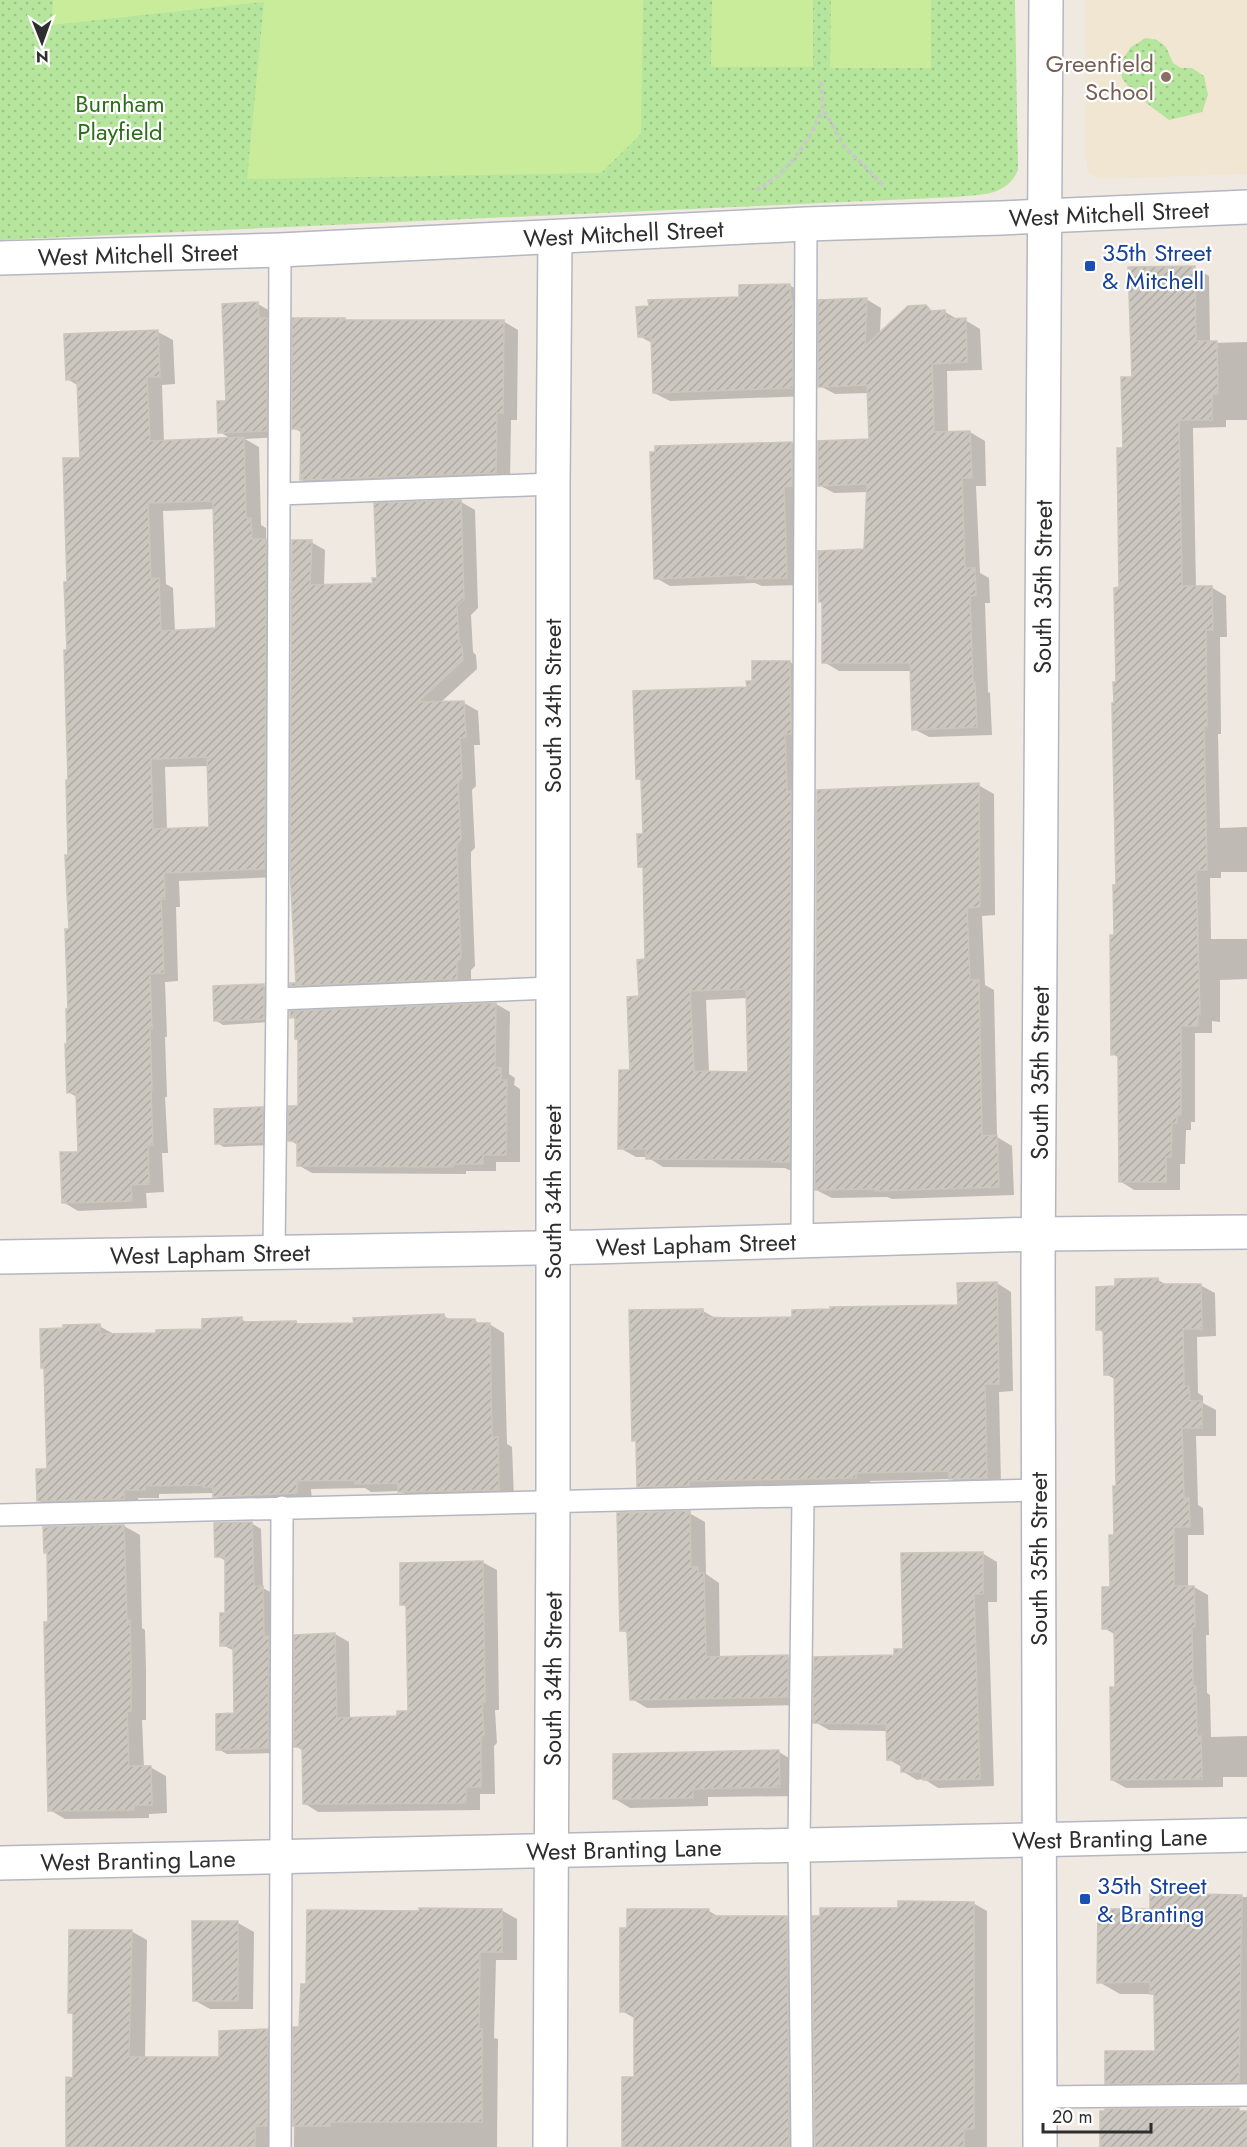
<svg xmlns="http://www.w3.org/2000/svg" width="1247" height="2147" viewBox="0 0 1247 2147" font-family="Jost,sans-serif">
<style>
.education{fill:#f0e6d1}
.park{fill:url(#park-dots)}
.pitch{fill:#c9ec9a}
.shadow{fill:#0003;fill-rule:evenodd}
.building{fill:url(#building-hatch);stroke:#cbc5ba;stroke-width:1.5;fill-rule:evenodd}
.lines{fill:none;stroke-linecap:round;stroke-linejoin:round}
.lane-casing{stroke:#b4b7c1;stroke-width:24}
.street-casing{stroke:#b4b7c1;stroke-width:36}
.secondary-casing{stroke:#b4b7c1;stroke-width:36}
.path{stroke:#c9c9c9;stroke-width:4;stroke-dasharray:4.5 3;stroke-linecap:butt}
.lane{stroke:#fff;stroke-width:21}
.street{stroke:#fff;stroke-width:33}
.secondary{stroke:#fff;stroke-width:33}
.education-dot{fill:#8d6e63;stroke:#fff;stroke-width:2}
.transit-dot{fill:#1a4fb4;stroke:#fff;stroke-width:2}
.labels{text-anchor:middle;dominant-baseline:central;stroke-width:4.5;stroke-linejoin:round;paint-order:stroke}
.education-label{font-size:24px;fill:#785e54;stroke:#fff;text-anchor:end}
.park-label{font-size:24px;fill:#2c6e1b;stroke:#fff}
.street-label{font-size:24px;fill:#2e2e2e;stroke:#fff}
.transit-label{font-size:24px;fill:#164399;stroke:#fff;text-anchor:start}
</style>
<defs>
<pattern id="park-dots" width="8" height="8" patternUnits="userSpaceOnUse" patternTransform="scale(1.5)"><rect width="8" height="8" fill="#b6e59e"/><path d="M2 2h.1M6 6h.1" fill="none" stroke="#9dc588" stroke-width="1.8" stroke-linecap="round"/></pattern>
<pattern id="building-hatch" width="6" height="6" patternUnits="userSpaceOnUse" patternTransform="scale(1.5)"><rect width="6" height="6" fill="#cbc7bf"/><path d="M-1 1l2-2M0 6l6-6M5 7l2-2" fill="none" stroke="#afaba4"/></pattern>
</defs>
<rect width="100%" height="100%" fill="#efe9e1"/>
<path class="education" d="M1085 0H1247V174L1099 179 1088 173 1085 154Z"/>
<path class="park" d="M0 0H1015L1018 170C1006 197 982 194 956 197L0 240Z
M1146 38 1157 40 1166 47 1173 63 1181 68H1192L1204 76 1208 95 1202 112 1169 120 1133 93 1122 78 1120 63 1131 47Z"/>
<path class="pitch" d="M53 0H643L641 134 601 173 247 179 264 2 52 25Z
M712 0H813V67H711Z
M831 0H931V68H830Z"/>
<path class="shadow" d="M1195 268 1209 276 1210 343 1247 342V420H1226V427L1193 428 1196 588 1211 587 1226 596 1227 637H1220L1221 734H1218L1220 828 1247 827V872H1221V878H1210L1211 939H1247V979L1220 980V1022L1212 1021V1033H1195V1122H1191V1130H1186L1185 1164H1180V1190H1134L1120 1181V1058L1112 1054 1117 887 1115 704 1121 589 1124 450 1134 378Z
M789 285 805 294 808 396 670 401 654 393 652 343 639 336 741 298Z
M866 299 881 308 880 334 925 307 934 312H945L959 320H965L980 329 982 370 947 371 948 433 970 432 985 441 986 486H976L980 573 989 578 990 603H985L988 692 990 693 992 735 929 737 914 729 911 671H839L824 662V603L821 601 866 550 868 492 834 493 819 485 870 441 869 393 835 394 820 386Z
M258 304 270 311 279 437 245 439 259 447 261 525 266 528V541L281 549 279 877 179 881 180 907H176L178 981 165 982 167 1037H165L167 1097H165L168 1153H162L164 1192 146 1193 147 1208 78 1211 63 1202 79 1153 77 1097 68 1092 70 931 68 583 82 459 79 386 67 379 65 335 158 332 173 340 175 384 162 385 164 442 231 439 220 432ZM215 509 218 630 175 632 173 588 166 584 163 511ZM208 766 211 828 167 830 165 767Z
M345 320 348 322 503 321 518 330 517 420H511L510 481 316 488 302 480V433L294 428Z
M792 443 807 452 801 585 762 586 755 583 670 586 656 578 657 448Z
M461 502 475 510 478 608 471 615 473 652 476 655 477 669 440 703H464L478 711 480 745H474L476 786 472 790 475 848 471 852V865L475 966 471 970V986L306 993 291 985H297L311 542 325 550 324 586 374 585 378 580 375 505Z
M790 662 805 671V1171L789 1170 785 1168 663 1167 647 1157H636L620 1148 646 960 645 869 640 866 645 836 643 781 638 778 754 682ZM747 998 750 1073H709L706 1000Z
M978 785 994 794 995 915 982 916 985 985 994 990 997 1137 1012 1146 1014 1195 892 1199 887 1197 832 1198 816 1190Z
M264 986 271 990V1022L223 1025 215 1020Z
M496 1004 510 1012 509 1074 515 1078 514 1085 520 1089V1162H496V1171H466V1174L312 1173 298 1165 299 1146 290 1140 299 1107 300 1040 297 1038V1020L291 1017V1013Z
M263 1109 270 1113V1145L224 1147 217 1143Z
M1158 1280 1167 1285H1200L1215 1293 1216 1336 1197 1337 1198 1393 1203 1396V1403L1216 1410V1436H1196L1198 1505 1203 1508 1204 1535H1188V1587H1194L1208 1595 1209 1635H1206L1207 1693 1210 1695 1211 1737 1247 1736V1777H1223V1787L1126 1788 1112 1780 1117 1689 1116 1635 1104 1628 1111 1588 1118 1488 1116 1380 1106 1374 1105 1333 1098 1329 1117 1288Z
M997 1283 1011 1292 1013 1391 999 1392 1001 1485 965 1487 952 1479 870 1481V1485L653 1495 639 1486 638 1443 633 1440 703 1311 717 1319 794 1318 959 1306Z
M444 1316 452 1321 474 1320 482 1325 489 1324 504 1333 507 1444 512 1447 514 1498 415 1500 400 1491 371 1492 365 1488 311 1489 312 1501 230 1505 215 1496V1493L159 1494V1498H138L139 1507 53 1509 38 1500 48 1470 46 1369 43 1368 99 1326 114 1334H158L204 1330 241 1319 248 1323 296 1322 302 1326 355 1325Z
M689 1513 705 1522 706 1574 719 1583 720 1658 788 1657 804 1666 803 1705 647 1708 632 1699 629 1634 622 1630Z
M251 1523 261 1529 263 1588 272 1593 278 1753 227 1754 218 1749 236 1715 235 1651 222 1645 227 1614 226 1561 217 1556Z
M124 1526 140 1535 142 1628 145 1630 146 1670V1720H142L144 1768 150 1767 166 1776 167 1813 149 1814V1818L65 1819 50 1810 49 1623 48 1553 45 1528Z
M982 1553 997 1562V1602H988L994 1786 938 1788 924 1779 917 1780 902 1771V1767L888 1759V1731L829 1730 815 1722 905 1651Z
M482 1562 497 1570 499 1710H495L497 1743 494 1746 495 1794H480V1810L318 1812 304 1803 303 1751 296 1746 335 1634 349 1642 350 1719 399 1717 410 1712 408 1607 402 1604Z
M779 1752 794 1761 795 1796 708 1797V1806L630 1808 615 1799Z
M1151 1895 1247 1897V2094L1127 2095 1106 2083 1156 2053V1996L1152 1994H1120L1099 1982 1151 1911Z
M973 1903 987 1911V2147H816L900 1910Z
M501 1910 517 1919V1960H496L494 2038 498 2039 497 2147H294L295 2029 301 2028 307 1985 308 1912Z
M709 1911 721 1918H787L800 1926 802 2147H623L635 2079 636 2019 622 2011Z
M238 1923 254 1932 253 2009H210L194 2000Z
M131 1931 147 1940 145 2059H221L267 2030 283 2039V2147H68L75 2079 74 2015 70 2012Z"/>
<path class="building" d="M1195 266 1196 341H1217L1218 394H1212V420H1179L1182 586H1212L1213 630H1206L1207 726H1204L1207 870H1196L1200 1014H1198V1026H1181V1115H1177V1123H1172L1171 1157H1166V1182H1119L1118 1054 1111 1055 1110 935H1114L1113 885H1116L1112 703H1114L1113 682H1116L1114 588 1119 587 1117 448H1123L1121 377H1132L1128 267Z
M790 284 791 301H793V388L653 393 651 337H638L636 307 649 306 648 300 739 297V285Z
M867 298 865 346 908 306 926 305 931 311 945 310 946 319 966 318 967 362 932 364 934 432 970 431 972 478H962L965 568H975L976 595 970 596 973 683H975L977 727 912 730 910 663H822V602H819L818 551 864 549 867 484 818 486V441L869 439 867 385 818 387V300Z
M258 302 259 318H267V431L218 433 217 401H226L222 304Z
M292 318H345V320H504L503 413H497L496 473 300 480 301 429H292Z
M158 330 160 377H147L150 441 244 437 246 518H251L252 539H266L265 869 164 873 165 899H161L164 973 150 974 152 1029H150L152 1089H151L153 1145H148L149 1184 131 1185 132 1201 62 1203 60 1152H78L76 1092 67 1093 65 1044H67L66 1009H68L65 929H69L65 855H68L66 780H68L64 650H67L64 582H67L63 458H80L77 379 66 380 64 334ZM213 501 216 628 161 631 159 578 151 579 148 503ZM207 757 209 827 153 829 151 759Z
M792 442V486L784 487 787 578 746 579V575L654 579 650 452H655V446Z
M461 500 464 599 457 606 459 643 462 646 463 660 418 702 464 701 466 737 460 738 462 778 458 782 461 839 457 844V856L461 958 457 962V979L290 986V983H296L290 868 292 540H312L310 585 373 583 372 578H377L374 503Z
M752 661H790L791 734H785L787 791H791L790 1162H772V1160L646 1159V1149H618L619 1070H630L627 997 639 996 637 960 645 959 643 867H638L637 834H643L641 779H636L633 691 747 687 746 681H752ZM746 989 748 1072 694 1071 690 991Z
M979 783 980 907 967 908 970 980H979L982 1136 997 1135 999 1187 875 1191V1189L815 1190 817 790Z
M264 984V1019L214 1021 213 986Z
M496 1003 495 1068H501V1080H507L506 1155H483V1164H453V1167L297 1166V1141H288V1106H298V1039H295V1017L290 1018V1011Z
M263 1107V1142L215 1144 214 1109Z
M1158 1278 1159 1284H1201L1202 1329H1183L1184 1386H1189L1190 1401H1202V1428H1182L1184 1498H1189L1190 1527H1174V1586H1194L1195 1627H1192L1193 1686H1196L1197 1736H1201L1202 1779 1111 1780 1110 1687H1115L1114 1629H1102V1587H1110L1109 1535H1114L1113 1486H1116L1114 1375H1104L1103 1330H1096V1287L1115 1286V1279Z
M997 1282 999 1384H985L987 1478 949 1479V1471L856 1473V1478L689 1481V1486L637 1487 636 1440 632 1441 629 1310 703 1309 704 1317 730 1318 792 1317V1310L830 1309V1307L958 1305 957 1283Z
M444 1314 445 1319H475V1323H490L492 1437H498L499 1490 398 1492V1483L355 1484V1480L297 1481V1493L213 1497V1487H203V1485L145 1486V1490H124V1499L37 1501 36 1469H47L44 1368H41L40 1329 63 1328V1325L100 1324V1334L156 1333V1330L202 1329V1319L242 1317V1322L296 1321 297 1324 354 1323 353 1318Z
M690 1511 691 1567H698V1573H704L706 1657 788 1655V1697L630 1700 627 1631H620L617 1513Z
M252 1522 254 1586H263L264 1637 269 1636 268 1748 216 1750V1714L234 1713 233 1646H220V1613H225V1557H215L214 1523Z
M124 1525 127 1620H130L131 1660V1711L127 1712 129 1766H151L152 1805H134V1810L48 1811 44 1622H48L47 1553H44L43 1527Z
M983 1552V1594H974L980 1779 923 1780 922 1772H901V1760H887L886 1724 813 1723 814 1657 894 1655V1649H903L901 1553Z
M483 1561 485 1702H482L484 1735 481 1737V1787H466V1803L303 1804 302 1747H294V1635L335 1633 337 1718 397 1716V1711H408L406 1605H400V1563Z
M779 1750 780 1787 693 1789V1798L613 1799V1754Z
M1150 1893 1242 1895 1239 2082 1105 2084V2051H1155L1154 1994H1150V1982L1097 1983 1098 1909H1150Z
M898 1901 974 1902V2129H964V2147H815L812 1916H820V1908H898Z
M419 1908 502 1909V1952H480L479 2029H482V2122H330V2126H293V2027H299L301 1984H306L307 1910 419 1911Z
M627 1909H709V1916H787L789 2147H622V2077H634V2012H620V1928H627Z
M192 1921H238V2001H193Z
M69 1930H132L129 2057H219V2031L268 2029 267 2126H255V2147H66V2077L73 2078V2013H68Z
M1239 2108V2111H1247V2147H1100V2111H1105V2109Z"/>
<g class="lines">
<defs>
<path id="lane" d="M279 494 553 484
M277 999 551 988
M802 1241 806 224
M274 1252 277 999 280 250
M0 1515 1038 1490
M1039 2097 1247 2095
M280 2147 282 1507
M802 2147 799 1844 803 1497"/>
<g id="street">
<path id="s1" d="M0 1257 592 1247 1038 1234 1247 1232"/>
<path id="s2" d="M0 1863 1247 1835"/>
<path id="s3" d="M550 2147 553 1502V484L555 238"/>
</g>
<g id="secondary">
<path id="s4" d="M0 258 280 250 806 224 1001 218 1247 207"/>
<path id="s5" d="M1040 2147 1038 1271 1046 0"/>
</g>
</defs>
<use href="#lane" class="lane-casing"/>
<use href="#street" class="street-casing"/>
<use href="#secondary" class="secondary-casing"/>
<path class="path" d="M821 82 823 109 844 146 885 187
M756 190C788 174 809 142 822 110"/>
<use href="#lane" class="lane"/>
<use href="#street" class="street"/>
<use href="#secondary" class="secondary"/>
</g>
<circle class="education-dot" cx="1166" cy="77" r="6"/>
<g class="transit-dot">
<rect x="1084" y="260" width="12" height="12" rx="3"/>
<rect x="1079" y="1893" width="12" height="12" rx="3"/>
</g>
<g class="labels">
<g class="education-label">
<text x="1154" y="63">Greenfield<tspan x="1154" dy="28">School</tspan></text>
</g>
<g class="park-label">
<text x="120" y="103">Burnham<tspan x="120" dy="28">Playfield</tspan></text>
</g>
<g class="street-label">
<text stroke="none"><textPath href="#s4" startOffset="1110">West Mitchell Street</textPath></text>
<text stroke="none"><textPath href="#s4" startOffset="624">West Mitchell Street</textPath></text>
<text stroke="none"><textPath href="#s4" startOffset="138">West Mitchell Street</textPath></text>
<text stroke="none"><textPath href="#s5" startOffset="1560">South 35th Street</textPath></text>
<text transform="translate(552 706) rotate(-90)">South 34th Street</text>
<text stroke="none"><textPath href="#s5" startOffset="1074">South 35th Street</textPath></text>
<text transform="translate(552 1192) rotate(-90)">South 34th Street</text>
<text stroke="none"><textPath href="#s1" startOffset="696">West Lapham Street</textPath></text>
<text stroke="none"><textPath href="#s1" startOffset="210">West Lapham Street</textPath></text>
<text transform="translate(1038 1559) rotate(-90)">South 35th Street</text>
<text stroke="none"><textPath href="#s3" startOffset="468">South 34th Street</textPath></text>
<text stroke="none"><textPath href="#s2" startOffset="1110">West Branting Lane</textPath></text>
<text stroke="none"><textPath href="#s2" startOffset="624">West Branting Lane</textPath></text>
<text stroke="none"><textPath href="#s2" startOffset="138">West Branting Lane</textPath></text>
</g>
<g class="transit-label">
<text x="1102" y="252">35th Street<tspan x="1102" dy="28">&amp; Mitchell</tspan></text>
<text x="1097" y="1885">35th Street<tspan x="1097" dy="28">&amp; Branting</tspan></text>
</g>
</g>
<g transform="translate(42 42) rotate(179)" stroke="#ffffff" stroke-width="4.5" paint-order="stroke">
<path d="M0-4.5L10 22L0 15L-10 22Z" fill="#2e2e2e"/>
<text y="-9" font-size="16" font-weight="bold" text-anchor="middle" fill="#2e2e2e">N</text>
</g>
<path d="M1043 2123v9h108v-9" fill="none" stroke="#2e2e2e" stroke-width="3"/>
<text x="1052" y="2123" font-size="18" fill="#2e2e2e" stroke="#ffffff" stroke-width="4.5" paint-order="stroke">20 m</text>
</svg>
